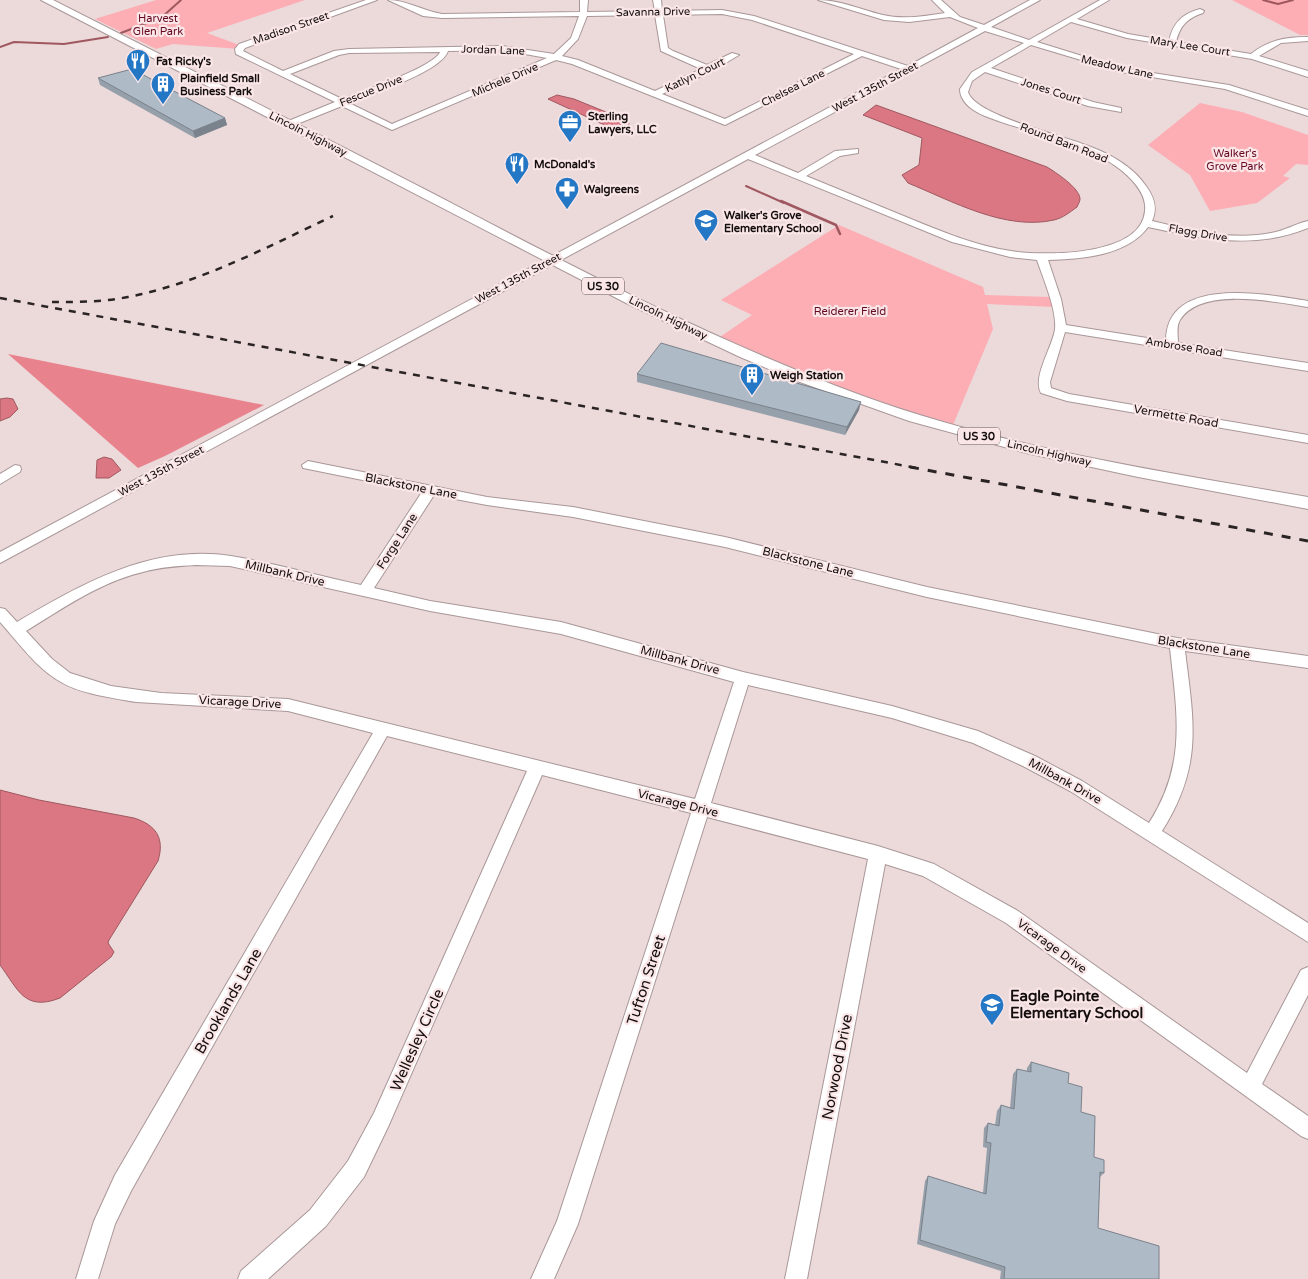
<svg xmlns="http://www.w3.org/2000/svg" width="1308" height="1279" viewBox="0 0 1308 1279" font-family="'Varela Round',sans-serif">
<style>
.green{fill:#fcaeb4}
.forest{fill:#e8838e}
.water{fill:#da7782;stroke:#9f585f}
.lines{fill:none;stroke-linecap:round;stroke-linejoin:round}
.stream-far1{stroke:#9f585f;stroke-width:2}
.stream{stroke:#9f585f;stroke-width:2.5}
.minor-casing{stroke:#a99798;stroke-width:2}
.major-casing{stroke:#a99798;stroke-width:2}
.minor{fill:#fff;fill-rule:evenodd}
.major{fill:#fff;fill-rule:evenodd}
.rail-far1{stroke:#2b2424;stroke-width:2.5;stroke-dasharray:7 7;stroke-linecap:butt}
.rail{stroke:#2b2424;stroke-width:3;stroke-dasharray:9 9;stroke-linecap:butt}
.wall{fill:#96a0ab}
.shaded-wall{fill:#7a828b}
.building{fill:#afbac7;stroke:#7a828b}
.labels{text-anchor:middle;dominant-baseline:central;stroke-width:4.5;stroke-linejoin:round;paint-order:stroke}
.far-street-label{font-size:11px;fill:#140e0e;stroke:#fae6e7}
.far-park-label{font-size:11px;fill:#640720;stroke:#fae6e7}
.far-poi-label{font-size:11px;font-weight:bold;fill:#140e0e;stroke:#fae6e7;text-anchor:start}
.shield{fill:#fae6e7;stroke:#594f4f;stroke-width:1}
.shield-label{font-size:11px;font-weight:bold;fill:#140e0e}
.street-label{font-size:12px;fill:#140e0e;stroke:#fae6e7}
.near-street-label{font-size:15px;fill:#140e0e;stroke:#fae6e7}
.near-poi-label{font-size:15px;font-weight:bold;fill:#140e0e;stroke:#fae6e7;text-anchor:start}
</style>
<rect width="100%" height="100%" fill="#ecd9da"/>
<path class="green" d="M156 0H305L207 33 242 46 239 49 173 44 156 49 95 19Z
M1232 0H1308V35H1300Z
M1200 103 1242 112 1308 135V165L1296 164 1283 176 1290 178 1257 203 1210 211 1190 175 1148 145Z
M839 225 983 287 985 295 1052 297 1054 307 987 304 993 329 953 425C874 400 794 375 720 337L752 315 721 300Z"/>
<path class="forest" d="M8 354 264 405 165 456 138 468Z"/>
<path class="water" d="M557 95 574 99 628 121 629 124 627 128 619 130 611 128 548 99Z
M876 105 1047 167C1055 172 1080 188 1080 199 1080 202 1078 204 1077 207 1070 212 1063 218 1054 220 1005 231 952 201 908 183L902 175 919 165 922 138 863 115Z
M7 398 13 399 18 409 10 417 0 421V399Z
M104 457 112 459 121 470 109 478H96L97 460Z
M0 790 39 800 134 818C156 825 165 838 158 861L109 940 108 943 114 952 111 957 60 998C24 1012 18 989 0 965Z"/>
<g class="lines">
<path class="stream-far1" d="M1263 0 1278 4 1293 0
M121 33 162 17 181 0
M0 47 14 42 64 44 108 37
M746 186 784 203"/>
<path class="stream" d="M781 201 836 225 840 234"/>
<defs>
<path id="minor" d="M366 0H377L245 48 243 51 283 71 334 51 349 49 502 46 554 54 571 38 579 16 442 18 423 16 388 0C407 0 423 11 442 14L580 12V0H588L587 12 655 11 653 0H661L662 11 722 10 754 16 908 66 978 28 950 17 909 22 884 20 818 0C841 0 861 10 883 15 903 20 925 16 945 13L932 0H941L960 17 984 25 1030 0H1040L991 27 1029 40 1100 0H1109L1077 19 1128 34 1169 41C1173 23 1182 14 1200 9L1204 11 1203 13C1187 18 1180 26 1176 42L1251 54C1269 40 1285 37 1308 37V41L1281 43 1259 56 1308 71V77L1252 59 1127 38 1071 22 1037 42 1121 68 1229 85 1308 110V116L1225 89 1121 72 1031 45 991 68 1093 102 1121 108V112L1088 106 985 72 972 81 968 92C975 116 1066 136 1091 147 1112 155 1133 167 1146 186 1154 197 1158 208 1152 221 1190 230 1232 241 1271 233 1284 231 1295 224 1308 221V228C1255 250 1202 239 1148 227 1127 256 1081 259 1048 260L1061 299 1066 325 1166 341C1166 275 1266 294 1308 301V307C1276 302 1201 286 1180 320 1176 326 1178 336 1178 343L1308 363V371L1065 332 1050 382 1051 388 1069 394 1308 435V443L1067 401 1041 393C1032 377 1053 346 1055 329 1057 310 1043 278 1037 260L1010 257 952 242 748 159 0 563V552L901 69 862 56 725 125 572 64 556 60 392 130 342 106 292 126H286V122L335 102 236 54 235 49 239 44ZM722 14 752 20 854 54 725 119 662 94 712 71 739 55 732 53 707 65 673 51 668 48 663 15ZM655 15 661 51 701 69 655 91 578 60 562 56 578 39 587 16ZM985 31 1024 43 972 72 960 89C960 102 973 111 985 116 1029 134 1083 140 1121 170 1133 180 1147 194 1145 211 1141 257 1043 256 1011 251 976 246 943 232 911 219 876 205 841 190 806 176L840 156 858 153V149L835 151 798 173 755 155ZM502 50 547 58 392 124 349 103C371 94 441 72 448 51ZM440 52C434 67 361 92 342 99L290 74 339 55 349 53Z
M308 461 487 497 573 507 725 537 927 587 1177 638 1308 656V668L1185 651C1194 723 1203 766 1162 831L1308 923V942L1070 791 1023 766 973 743 892 718 748 685 711 803 878 846 934 864 1018 911 1247 1073 1301 970 1308 967V995L1262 1084 1308 1116V1139L1301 1136 1006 923 923 876 885 864 807 1279H785L868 859 707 817 578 1224 554 1279H531L557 1221 691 813 542 775 388 1127 364 1177 326 1226 268 1279H238L241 1271 310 1210 348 1161 374 1113 527 771 387 736 131 1191 115 1224 98 1279H76L94 1221 115 1175 373 733 288 711 136 702C113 698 81 694 61 682 36 668 19 643 0 622V608L5 609 17 622C83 583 152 544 231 556 275 563 318 576 361 585L422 492 303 468 302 465ZM434 495 487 505 573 517 725 547 927 597 1170 648C1177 714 1187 764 1149 823L1082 781 1035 756 978 731 892 706 743 672 561 622 430 601 374 588ZM196 565 230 566 430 611 561 634 734 682 695 799 288 699 161 693 111 686 70 673 52 659 26 631C62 609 100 582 143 572 160 567 178 566 196 565Z
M15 465 20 466 21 469 20 472 0 484V474Z"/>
<path id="major" d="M41 0H53C179 64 305 127 430 192 572 266 713 341 863 396 1006 448 1159 471 1308 497V509L1138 477 1026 453 909 421 797 381 740 357 628 304Z"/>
</defs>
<use href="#minor" class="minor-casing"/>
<use href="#major" class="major-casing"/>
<use href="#minor" class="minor"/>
<use href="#major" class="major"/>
<path class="rail-far1" d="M0 298 917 468
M52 302C77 302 103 302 128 297 200 283 267 247 333 216"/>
<path class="rail" d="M910 467 1308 541"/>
</g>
<path class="wall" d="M98 78 225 118 227 125 195 138 100 85Z
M637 374 859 410 845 435 637 382Z
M1031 1062 1068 1083 1081 1112 1094 1157 1104 1173 1100 1177 1098 1228 1159 1279H1000L1001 1271 917 1244 925 1181 928 1176 983 1193 987 1148 983 1147 984 1128 988 1123 995 1125 997 1111 1001 1105 1010 1108 1013 1074 1017 1069 1027 1071V1068Z"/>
<path class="shaded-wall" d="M225 118 227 125 195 138 193 131Z
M861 402 859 410 845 435 847 427Z"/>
<path class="building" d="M132 69 225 118 193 131 98 78Z
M661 343 861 402 847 427 637 374Z
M1031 1062 1069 1073 1068 1083 1082 1087 1081 1112 1095 1116 1094 1157 1104 1160V1173L1100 1172 1098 1228 1159 1246V1279H1004L1005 1267 920 1240 928 1176 986 1194 991 1143 986 1142 988 1123 999 1126 1001 1105 1014 1109 1017 1069 1031 1072Z"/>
<defs>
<symbol id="restaurant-pin" viewBox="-11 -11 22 30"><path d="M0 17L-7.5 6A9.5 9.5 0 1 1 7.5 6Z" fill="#2377c5" stroke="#fae6e7"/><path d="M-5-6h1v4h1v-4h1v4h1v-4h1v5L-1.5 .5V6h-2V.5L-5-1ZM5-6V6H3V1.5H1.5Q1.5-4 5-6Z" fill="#fff"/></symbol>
<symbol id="building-pin" viewBox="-11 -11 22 30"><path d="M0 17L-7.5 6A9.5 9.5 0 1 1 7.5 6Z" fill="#2377c5" stroke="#fae6e7"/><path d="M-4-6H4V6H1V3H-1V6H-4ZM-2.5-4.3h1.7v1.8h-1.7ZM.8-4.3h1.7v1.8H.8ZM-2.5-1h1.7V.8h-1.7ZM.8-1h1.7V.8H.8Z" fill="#fff"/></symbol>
<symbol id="office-pin" viewBox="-11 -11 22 30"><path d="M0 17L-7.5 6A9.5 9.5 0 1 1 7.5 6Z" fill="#2377c5" stroke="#fae6e7"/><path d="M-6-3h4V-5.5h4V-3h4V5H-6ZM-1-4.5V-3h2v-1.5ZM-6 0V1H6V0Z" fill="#fff"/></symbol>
<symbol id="pharmacy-pin" viewBox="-11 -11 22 30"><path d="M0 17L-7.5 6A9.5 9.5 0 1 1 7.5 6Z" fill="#2377c5" stroke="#fae6e7"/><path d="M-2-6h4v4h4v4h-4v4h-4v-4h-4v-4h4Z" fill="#fff"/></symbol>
<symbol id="school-pin" viewBox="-11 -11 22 30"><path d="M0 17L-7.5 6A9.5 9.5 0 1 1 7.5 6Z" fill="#2377c5" stroke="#fae6e7"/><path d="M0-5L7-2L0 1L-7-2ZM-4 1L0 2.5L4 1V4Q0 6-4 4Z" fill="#fff"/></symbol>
</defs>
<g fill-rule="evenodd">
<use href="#restaurant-pin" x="124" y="47" width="28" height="38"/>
<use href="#building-pin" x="149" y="70" width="28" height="38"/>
<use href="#office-pin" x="556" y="108" width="28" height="38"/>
<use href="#restaurant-pin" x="503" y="150" width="28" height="38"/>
<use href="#pharmacy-pin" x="553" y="175" width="28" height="38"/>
<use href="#school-pin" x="692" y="207" width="28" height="38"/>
<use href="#building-pin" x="738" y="361" width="28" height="38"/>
<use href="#school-pin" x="978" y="991" width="28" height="38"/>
</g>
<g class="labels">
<g class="far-street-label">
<text transform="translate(653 12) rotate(-1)">Savanna Drive</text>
<text transform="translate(291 28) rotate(-19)">Madison Street</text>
<text transform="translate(1190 46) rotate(9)">Mary Lee Court</text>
<text transform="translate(493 50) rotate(2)">Jordan Lane</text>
<text transform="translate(1117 67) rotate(13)">Meadow Lane</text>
<text transform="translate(695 75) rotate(-26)">Katlyn Court</text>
<text transform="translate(505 80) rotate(-23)">Michele Drive</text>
<text transform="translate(875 87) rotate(-28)">West 135th Street</text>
<text transform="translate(793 88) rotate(-27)">Chelsea Lane</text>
<text transform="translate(371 91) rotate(-22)">Fescue Drive</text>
<text transform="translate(1051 91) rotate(18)">Jones Court</text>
<text transform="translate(308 134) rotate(27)">Lincoln Highway</text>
<text transform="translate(1064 143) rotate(21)">Round Barn Road</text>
<text transform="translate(1198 233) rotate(10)">Flagg Drive</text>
<text transform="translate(518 278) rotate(-28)">West 135th Street</text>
<text transform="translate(668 318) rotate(26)">Lincoln Highway</text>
<text transform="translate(1184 347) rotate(9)">Ambrose Road</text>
<text transform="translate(1049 453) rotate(13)">Lincoln Highway</text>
<text transform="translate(161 471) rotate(-28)">West 135th Street</text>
</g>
<g class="far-park-label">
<text x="158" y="18">Harvest<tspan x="158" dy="13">Glen Park</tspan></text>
<text x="1235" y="153">Walker's<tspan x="1235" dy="13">Grove Park</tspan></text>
<text x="850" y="311">Reiderer Field</text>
</g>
<g class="far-poi-label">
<text x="156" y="61">Fat Ricky's</text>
<text x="180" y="78">Plainfield Small<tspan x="180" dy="13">Business Park</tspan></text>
<text x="588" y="116">Sterling<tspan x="588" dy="13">Lawyers, LLC</tspan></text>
<text x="534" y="164">McDonald's</text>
<text x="584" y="189">Walgreens</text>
<text x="724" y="215">Walker's Grove<tspan x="724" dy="13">Elementary School</tspan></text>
<text x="770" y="375">Weigh Station</text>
</g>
<g class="shield">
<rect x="582" y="277.5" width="42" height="17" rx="4"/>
<rect x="958" y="427.5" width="42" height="17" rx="4"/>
</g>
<g class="shield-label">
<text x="603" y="286">US 30</text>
<text x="979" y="436">US 30</text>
</g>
<g class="street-label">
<text transform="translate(1176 416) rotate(10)">Vermette Road</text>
<text transform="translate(411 486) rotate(11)">Blackstone Lane</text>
<text transform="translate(397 541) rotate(-57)">Forge Lane</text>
<text transform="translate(808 562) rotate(14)">Blackstone Lane</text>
<text transform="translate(285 573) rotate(13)">Millbank Drive</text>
<text transform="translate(1204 647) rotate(9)">Blackstone Lane</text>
<text transform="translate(680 660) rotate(15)">Millbank Drive</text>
<text transform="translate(240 702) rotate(3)">Vicarage Drive</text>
<text transform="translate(1065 781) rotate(29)">Millbank Drive</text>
<text transform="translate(678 803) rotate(14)">Vicarage Drive</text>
<text transform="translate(1052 946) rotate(36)">Vicarage Drive</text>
</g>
<g class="near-street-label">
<text transform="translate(646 980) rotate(-72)">Tufton Street</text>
<text transform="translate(228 1001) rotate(-60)">Brooklands Lane</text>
<text transform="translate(417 1040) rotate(-66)">Wellesley Circle</text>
<text transform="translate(837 1067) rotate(-79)">Norwood Drive</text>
</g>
<g class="near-poi-label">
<text x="1010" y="996">Eagle Pointe<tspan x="1010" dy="17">Elementary School</tspan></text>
</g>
</g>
</svg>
